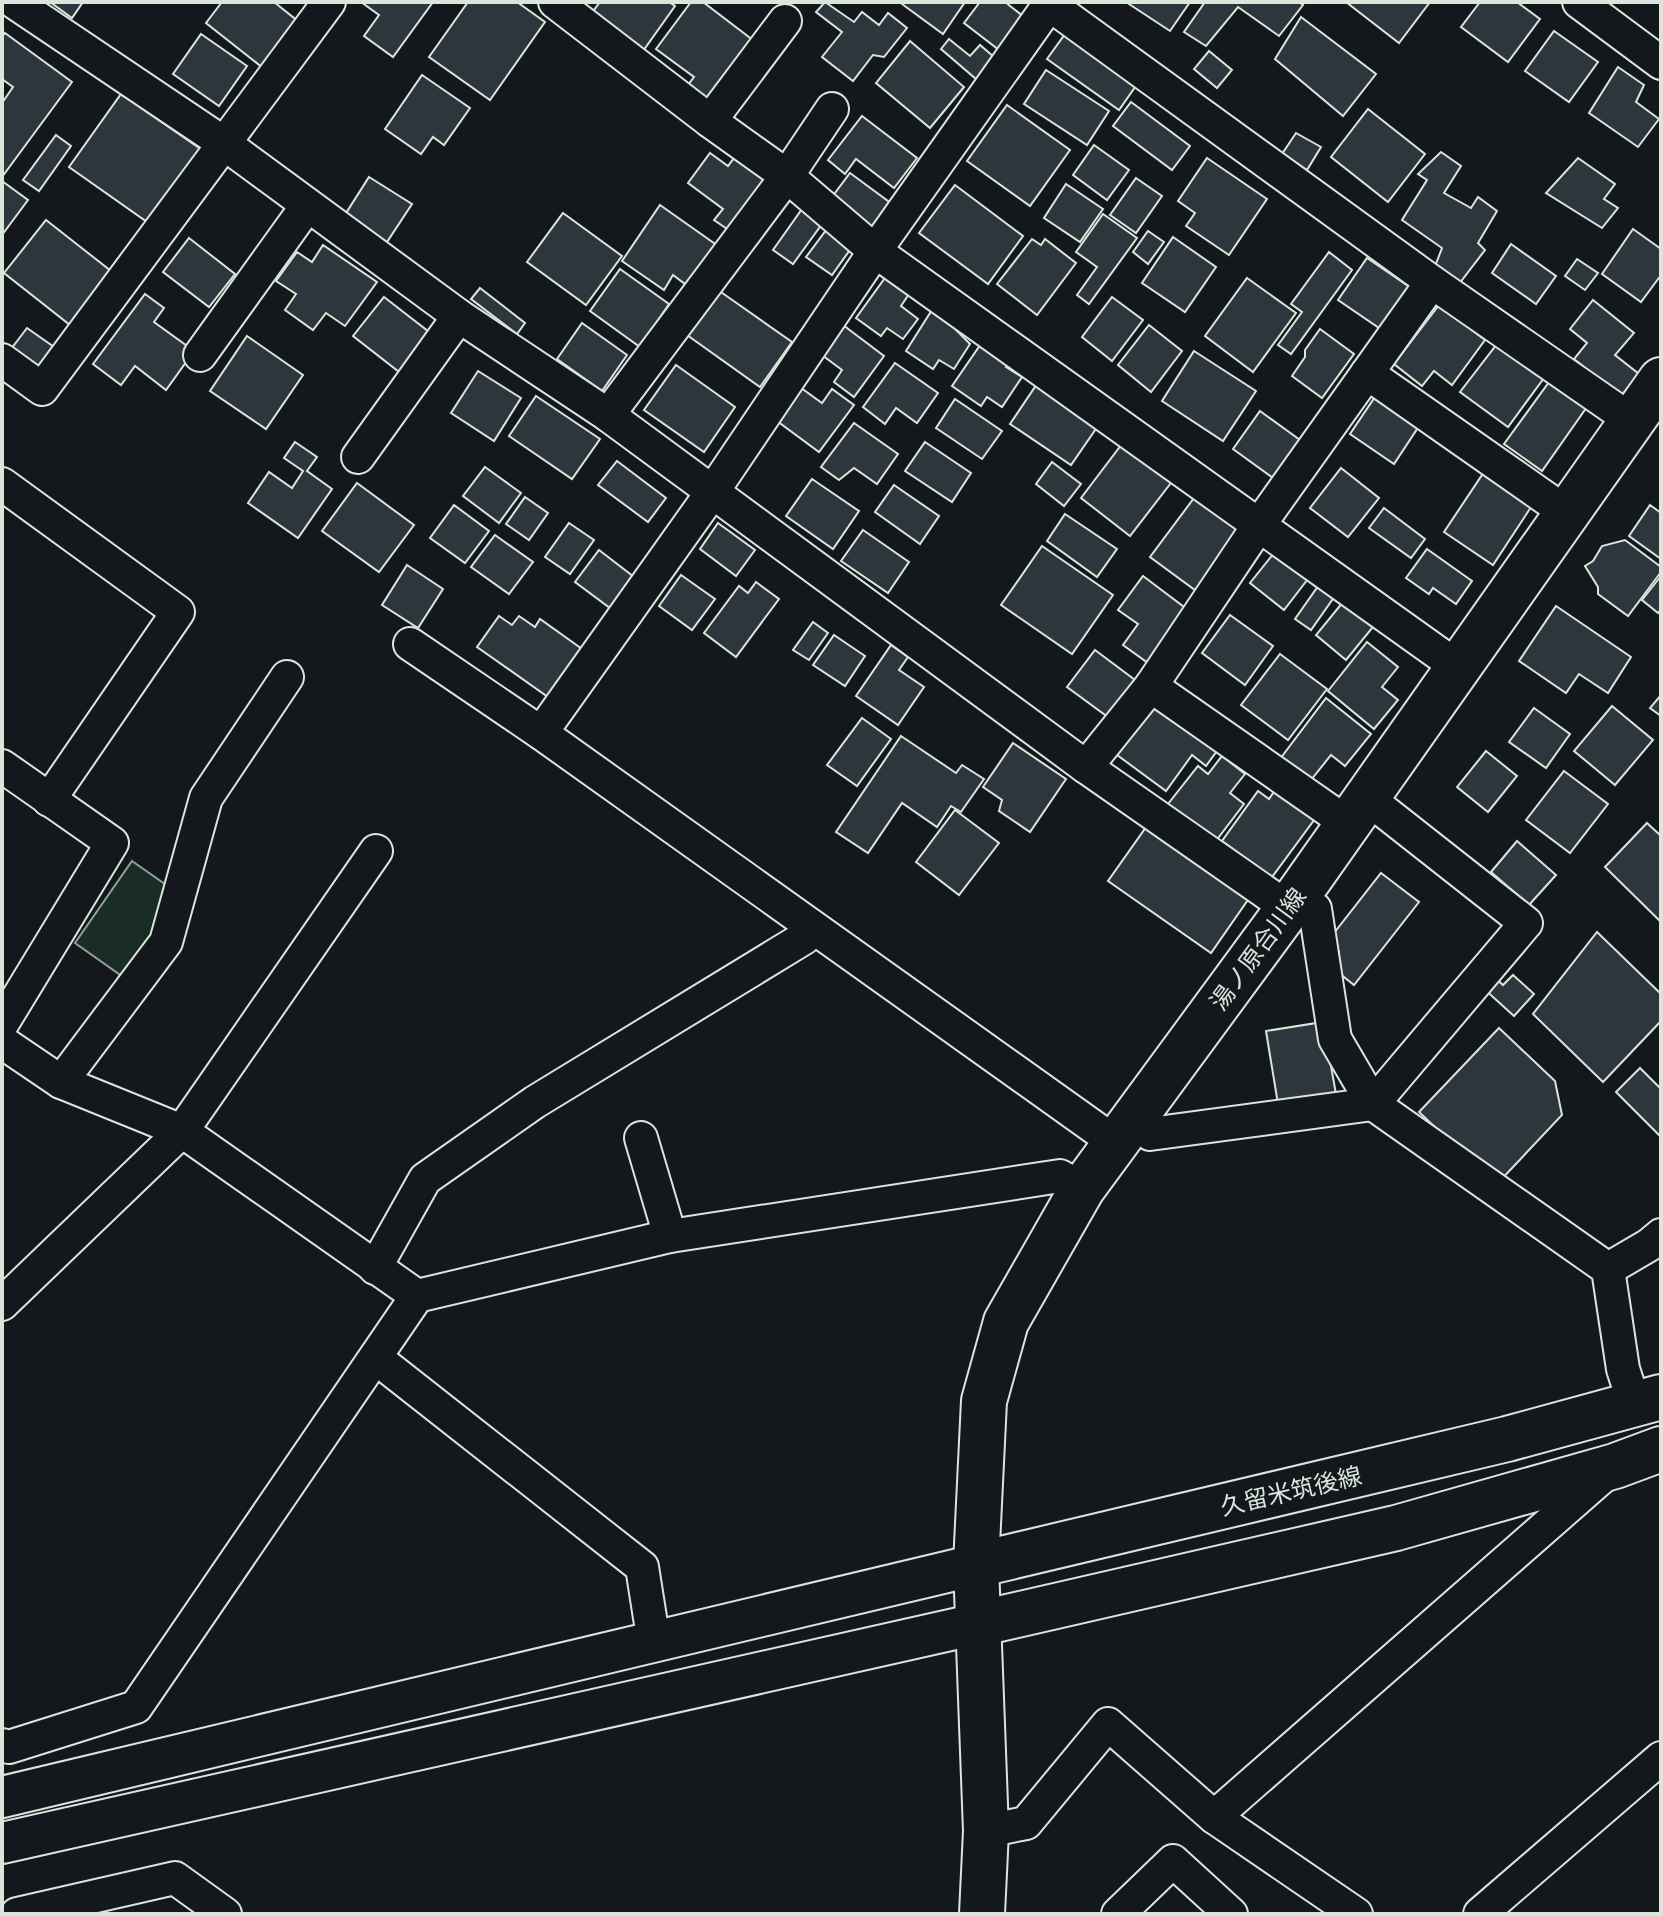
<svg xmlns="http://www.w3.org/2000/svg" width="1663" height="1916" font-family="Figtree,'Noto Sans JP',sans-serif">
<rect width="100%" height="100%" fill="#14181c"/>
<path fill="#1a2d24" stroke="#939e99" stroke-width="2" d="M132,861L169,887L159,932L126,979L75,943Z"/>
<g fill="#2c363c" stroke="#d8e6dc" stroke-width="2">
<path d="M50,2H83L72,18Z"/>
<path d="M222,2H274L299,22L263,68L206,23Z"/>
<path d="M361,2H433L393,57L364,36L379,15Z"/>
<path d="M468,2H517L545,22L490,100L429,57Z"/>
<path d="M600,2H669L675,6L643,51L591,14Z"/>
<path d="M691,2H703L758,44L708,111L682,93L694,77L656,49Z"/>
<path d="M825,2L854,22L862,12L879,25L888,13L907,28L884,57L873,55L853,81L822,57L842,32L816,12Z"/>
<path d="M903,2H965L943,34L902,4Z"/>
<path d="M980,2H1005L1028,20L1003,53L964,23Z"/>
<path d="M1126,2H1190L1170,31Z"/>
<path d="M1205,2H1299L1303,5L1279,36L1238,7L1206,46L1184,32Z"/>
<path d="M1346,2H1430L1399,43Z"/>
<path d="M1480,2H1517L1540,19L1508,62L1461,27Z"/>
<path d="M1301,17L1376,74L1343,116L1275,59Z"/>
<path d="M1068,30L1140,80L1119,110L1047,59Z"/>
<path d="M1554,31L1598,62L1569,102L1525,71Z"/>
<path d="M5,33L72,82L2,177V103L13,87L2,79V37Z"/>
<path d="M201,34L247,66L219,106L173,74Z"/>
<path d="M949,39L970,56L980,45L1001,63L983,85L941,49Z"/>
<path d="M910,41L964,87L930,128L876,83Z"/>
<path d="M1209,51L1232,70L1217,88L1194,69Z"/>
<path d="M1618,67L1644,85L1636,102L1659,119L1638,147L1589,113Z"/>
<path d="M1046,70L1109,111L1087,145L1024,104Z"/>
<path d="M422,75L470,108L444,145L433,137L421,154L385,129Z"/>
<path d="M121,94L202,150L150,224L69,167Z"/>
<path d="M1131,102L1190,146L1172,170L1113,126Z"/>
<path d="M1007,105L1070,150L1030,206L967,161Z"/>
<path d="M1368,109L1425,154L1388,202L1331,157Z"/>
<path d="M862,116L917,158L894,188L856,159L845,174L828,160Z"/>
<path d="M1296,133L1321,147L1307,170L1282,154Z"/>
<path d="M56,135L71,146L39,191L23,180Z"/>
<path d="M1094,145L1129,170L1107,200L1073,175Z"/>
<path d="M1441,152L1461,166L1444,193L1471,208L1478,197L1497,211L1478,243L1485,250L1459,284L1434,269L1442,248L1402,220L1427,180L1418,174Z"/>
<path d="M710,153L728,166L737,154L769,178L730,231L714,220L723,209L688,183Z"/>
<path d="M1207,158L1267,199L1229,255L1186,226L1195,213L1178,201Z"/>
<path d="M1578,158L1615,184L1604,199L1618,208L1602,228L1546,193Z"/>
<path d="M850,173L892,204L871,233L829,201Z"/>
<path d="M369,177L412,204L383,248L341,221Z"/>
<path d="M1136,178L1162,196L1136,233L1110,215Z"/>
<path d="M2,181L28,200L2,235Z"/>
<path d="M1066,184L1103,209L1080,242L1044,218Z"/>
<path d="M955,185L1023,236L988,284L919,233Z"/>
<path d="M660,205L718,246L689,287L673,275L664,290L622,261Z"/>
<path d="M802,209L822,224L793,264L773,250Z"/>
<path d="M563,213L622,256L586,305L527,262Z"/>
<path d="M1103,214L1137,238L1089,304L1077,295L1097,267L1076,252Z"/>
<path d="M46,220L111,271L70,325L4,273Z"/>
<path d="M827,229L852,247L832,275L806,257Z"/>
<path d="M1633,229L1661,249V275L1641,302L1602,274Z"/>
<path d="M1148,231L1164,242L1148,264L1133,252Z"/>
<path d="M1173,237L1216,267L1185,312L1142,283Z"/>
<path d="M189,238L235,274L209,307L163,272Z"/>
<path d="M1032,239L1041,245L1045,239L1076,263L1037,315L997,284Z"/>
<path d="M1511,244L1556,276L1536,304L1492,273Z"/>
<path d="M323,245L377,282L345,326L326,313L313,330L285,310L296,294L276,281L297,252L312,262Z"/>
<path d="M1329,252L1352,270L1291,354L1278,345L1302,312L1291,304Z"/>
<path d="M1367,258L1414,290L1385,332L1338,300Z"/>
<path d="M1577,259L1598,273L1585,290L1565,276Z"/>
<path d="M620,269L669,304L640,347L590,311Z"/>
<path d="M890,271L913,288L901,306L918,319L903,339L887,328L881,336L856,318Z"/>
<path d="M1247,278L1296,313L1253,372L1205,336Z"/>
<path d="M480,288L525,323L517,334L471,299Z"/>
<path d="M718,290L792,342L760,387L687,335Z"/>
<path d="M145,294L164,308L154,322L194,351L166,390L135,366L121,385L93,364Z"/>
<path d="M384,297L433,335L403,375L353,336Z"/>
<path d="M1112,297L1143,320L1112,361L1082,337Z"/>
<path d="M1593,300L1634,333L1615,355L1639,374L1621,396L1574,359L1587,343L1570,329Z"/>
<path d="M937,302L964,319L956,330L970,344L954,369L939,360L933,369L906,351Z"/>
<path d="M1439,305L1485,340L1452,385L1434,371L1422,386L1394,364Z"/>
<path d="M582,323L627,355L602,391L557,359Z"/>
<path d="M843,325L884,356L854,397L834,382L842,370L822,355Z"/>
<path d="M1149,325L1182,351L1151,392L1118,365Z"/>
<path d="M27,328L54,347L34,373L8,353Z"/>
<path d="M1320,329L1354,354L1322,398L1292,376L1305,357V350Z"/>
<path d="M247,336L303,375L266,429L210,391Z"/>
<path d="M985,338L1013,357L1006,367L1022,377L1002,407L987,397L981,406L952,386Z"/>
<path d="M1497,344L1544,378L1508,427L1460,392Z"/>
<path d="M1194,351L1256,391L1223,441L1162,401Z"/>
<path d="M895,363L938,393L917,423L896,408L885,424L863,407Z"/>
<path d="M676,365L735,407L704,452L644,410Z"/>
<path d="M478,371L521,398L494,441L451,413Z"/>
<path d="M1041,378L1102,420L1071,465L1010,424Z"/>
<path d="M1552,378L1589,404L1542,471L1504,444Z"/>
<path d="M797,385L822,403L832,389L854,405L819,452L773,418Z"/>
<path d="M1379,391L1423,420L1394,464L1350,434Z"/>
<path d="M536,396L600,439L572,479L509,436Z"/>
<path d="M955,399L1002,431L982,459L936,428Z"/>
<path d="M1260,411L1300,440L1273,478L1233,449Z"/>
<path d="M854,423L898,454L877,484L854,468L839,480L821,467Z"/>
<path d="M1125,440L1174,479L1130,536L1081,498Z"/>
<path d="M295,442L317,457L307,471L332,489L298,538L248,503L269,472L292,488L303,471L284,458Z"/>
<path d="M925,442L971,473L952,502L905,471Z"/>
<path d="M617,461L666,498L648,522L598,485Z"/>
<path d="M1052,462L1081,484L1064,506L1036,484Z"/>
<path d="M485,467L521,493L499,523L463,496Z"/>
<path d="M1341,468L1379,498L1348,537L1310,508Z"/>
<path d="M1486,469L1535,501L1493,565L1444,532Z"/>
<path d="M812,479L859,511L833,549L786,516Z"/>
<path d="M357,483L414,525L379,572L322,531Z"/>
<path d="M894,485L939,516L920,544L875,512Z"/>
<path d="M1197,494L1246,530L1199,593L1150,557Z"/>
<path d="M525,497L548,513L529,540L506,524Z"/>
<path d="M454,505L489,531L465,563L430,538Z"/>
<path d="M1650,505L1661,513V559L1629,536Z"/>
<path d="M1384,508L1425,539L1411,558L1369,528Z"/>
<path d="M1065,514L1117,549L1097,577L1047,541Z"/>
<path d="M569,523L594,540L570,574L545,557Z"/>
<path d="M718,523L755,550L736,576L700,549Z"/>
<path d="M863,530L909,562L888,593L841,561Z"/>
<path d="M495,535L533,562L509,594L471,567Z"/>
<path d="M1625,540L1661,567V572L1628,616L1598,594V587L1585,566L1593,561L1602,546Z"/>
<path d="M1042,546L1113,595L1072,654L1001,605Z"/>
<path d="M1278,548L1311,575L1284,610L1250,583Z"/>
<path d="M1427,549L1472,581L1456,604L1433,588L1429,594L1406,578Z"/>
<path d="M599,550L634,577L610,608L575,582Z"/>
<path d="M407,565L443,589L418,628L382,605Z"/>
<path d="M681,575L715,599L692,630L659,606Z"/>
<path d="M1143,576L1188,610L1148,663L1123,645L1138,624L1118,610Z"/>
<path d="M1661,576V609L1658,613L1642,600Z"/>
<path d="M756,582L779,599L736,657L704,633L739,586L748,593Z"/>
<path d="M1321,582L1337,593L1311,630L1295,619Z"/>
<path d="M1343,602L1373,627L1346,660L1316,635Z"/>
<path d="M1556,606L1631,657L1608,693L1579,674L1566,693L1519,661Z"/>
<path d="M1230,615L1273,646L1245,685L1202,653Z"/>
<path d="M499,616L512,625L519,616L535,627L540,619L582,649L548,697L477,647Z"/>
<path d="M813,622L828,633L809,660L793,650Z"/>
<path d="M834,635L865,656L845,686L813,665Z"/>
<path d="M1367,642L1398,667L1382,687L1398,700L1374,729L1328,691Z"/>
<path d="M891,645L908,657L899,670L924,687L898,725L856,696Z"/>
<path d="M1095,650L1139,683L1112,720L1067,687Z"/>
<path d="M1280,654L1327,689L1288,740L1241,705Z"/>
<path d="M1156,695L1222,744L1206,766L1192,755L1166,791L1113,752Z"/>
<path d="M1661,695V716L1650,708Z"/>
<path d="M1326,698L1371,734L1345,766L1331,755L1311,780L1280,759Z"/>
<path d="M1612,706L1653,740L1615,785L1574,751Z"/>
<path d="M1534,708L1570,734L1546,768L1509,742Z"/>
<path d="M862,718L891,739L857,786L827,765Z"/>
<path d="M901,736L956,773L962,765L984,779L961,812L951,806L937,827L902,803L868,853L836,832Z"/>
<path d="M1013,743L1066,779L1030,832L999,811L1002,800L983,787Z"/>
<path d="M1486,751L1517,776L1488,812L1457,787Z"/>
<path d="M1222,756L1245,774L1230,793L1244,804L1212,846L1164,809L1198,766L1208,774Z"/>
<path d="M1564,771L1608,804L1570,853L1526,820Z"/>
<path d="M1280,783L1320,812L1272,877L1222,841L1258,791L1269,799Z"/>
<path d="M955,810L999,843L959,895L916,862Z"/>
<path d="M1149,823L1252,894L1211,953L1108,881Z"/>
<path d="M1647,823L1661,836V922L1605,867Z"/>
<path d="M1517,841L1556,875L1529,905L1491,872Z"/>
<path d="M1381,873L1419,902L1354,985L1329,965L1339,952L1327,942Z"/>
<path d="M1597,932L1661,994V1021L1603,1082L1533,1014Z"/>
<path d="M1513,975L1534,994L1514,1016L1483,988L1493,976L1503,985Z"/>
<path d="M1323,1022L1336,1094L1278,1104L1266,1031Z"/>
<path d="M1499,1028L1555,1081L1562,1115L1496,1185L1419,1112Z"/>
<path d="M1640,1068L1661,1089V1137L1616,1092Z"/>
</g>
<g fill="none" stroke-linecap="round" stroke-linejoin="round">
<g stroke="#d8e6dc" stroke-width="36">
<g id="minor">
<path d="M14,2L225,144L459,316L608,415L1086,767L1288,908"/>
<path d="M555,2L710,121L787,176L875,251L1459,668"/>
<path d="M1046,2L1432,282L1631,420"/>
<path d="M1051,2L875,251L713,491L541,733L1116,1143"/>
<path d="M1579,2L1661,63"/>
<path d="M710,121L785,21"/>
<path d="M200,355L307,206"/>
<path d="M2,360L42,389L329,2"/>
<path d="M1367,373L1567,513"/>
<path d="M608,415L787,176L832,109"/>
<path d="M358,457L459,316"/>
<path d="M2,484L178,612L49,800"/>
<path d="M410,644L541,733"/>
<path d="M287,677L206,798L166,942L61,1082L182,1131L376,851"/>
<path d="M1151,686L1347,823"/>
<path d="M2,766L112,843L2,1024"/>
<path d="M1086,767L1151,686L1259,525L1432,282"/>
<path d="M1366,797L1526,923L1373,1104L1608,1269L1623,1369L1635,1406"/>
<path d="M2,1042L61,1082"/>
<path d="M1133,1120L1150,1134L1373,1104L1335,1039L1315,909L1298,895"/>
<path d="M641,1138L670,1236"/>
<path d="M375,1268L425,1179L535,1102L804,938L811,928"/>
<path d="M1608,1269L1649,1245L1661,1235"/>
<path d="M2,1304L182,1131L417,1296"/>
<path d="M376,1358L642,1567L654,1643"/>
<path d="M2,1745L9,1747L136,1707L417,1296L670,1236L1060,1176L1082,1189"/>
<path d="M1214,1817L1609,1471"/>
<path d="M986,1831L1026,1823L1108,1724L1214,1817L1356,1914"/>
<path d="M17,1914L175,1878L225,1914"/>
<path d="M1118,1914L1173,1861L1231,1914"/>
<path d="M1480,1914L1661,1758"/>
</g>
</g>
<g stroke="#d8e6dc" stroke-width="44">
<g id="tertiary">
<path d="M2,1797L976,1565"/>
<path d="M2,1843L977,1624"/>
</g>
</g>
<g stroke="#d8e6dc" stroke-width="48">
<path id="secondary" d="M976,1565L984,1401L1006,1322L1082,1189L1298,895L1661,380"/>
</g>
<g stroke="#d8e6dc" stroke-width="48">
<g id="primary">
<path d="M977,1624L1396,1528L1615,1466L1661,1449"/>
<path d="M982,1914L986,1831L976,1565L1507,1439L1661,1397"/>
</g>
</g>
<use href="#minor" stroke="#14181c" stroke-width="32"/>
<use href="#tertiary" stroke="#14181c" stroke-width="40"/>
<use href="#secondary" stroke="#14181c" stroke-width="44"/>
<use href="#primary" stroke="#14181c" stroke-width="44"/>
</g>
<g text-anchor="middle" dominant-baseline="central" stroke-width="6" stroke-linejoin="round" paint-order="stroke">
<g font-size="24" fill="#d8e6dc" stroke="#14181c">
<text transform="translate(1258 949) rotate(-54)">湯ノ原合川線</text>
<text transform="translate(1291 1491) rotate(-13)">久留米筑後線</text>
</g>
</g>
<rect width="1663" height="1916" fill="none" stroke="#d8e6dc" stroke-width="8"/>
</svg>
